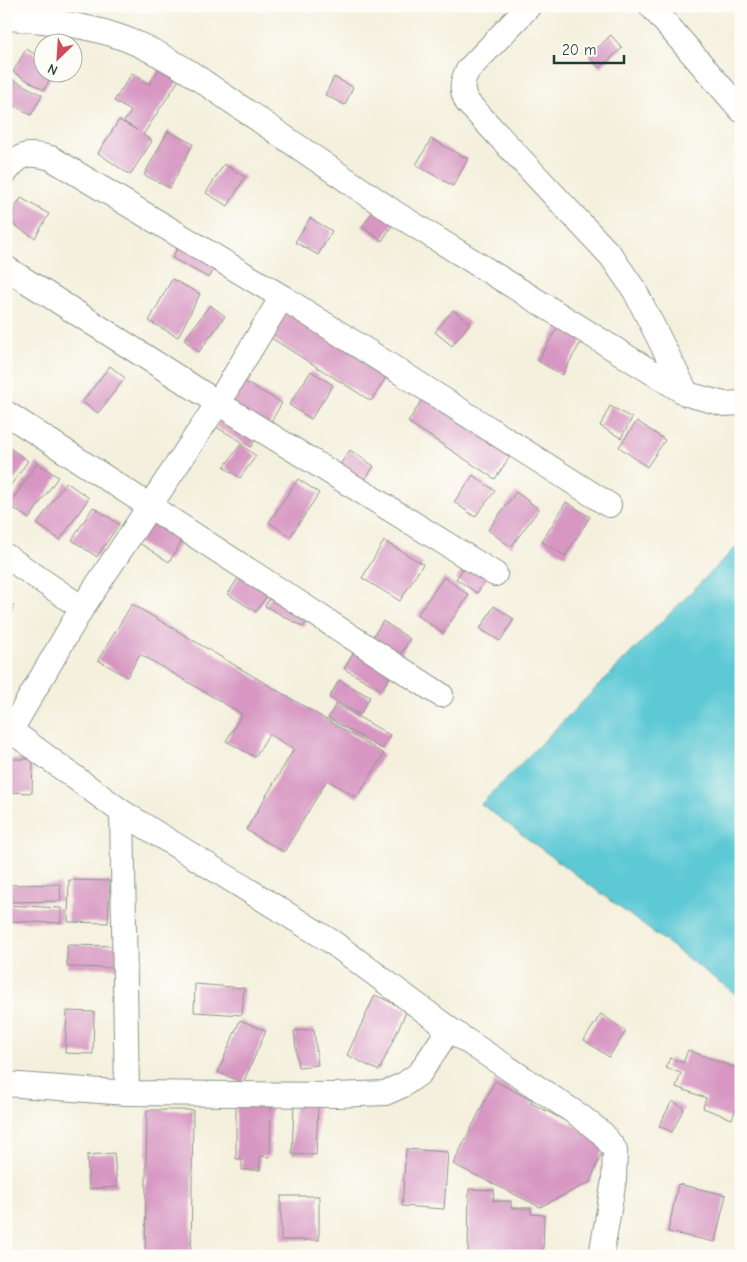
<svg xmlns="http://www.w3.org/2000/svg" width="747" height="1262" font-family="'Comic Neue',sans-serif">
<rect width="100%" height="100%" fill="#fdfcf7"/>
<filter id="ink" filterUnits="userSpaceOnUse"><feTurbulence type="fractalNoise" baseFrequency=".02" numOctaves="2"/><feDisplacementMap in="SourceGraphic" scale="10" xChannelSelector="R" yChannelSelector="G"/><feConvolveMatrix kernelMatrix="1 2 1 2 8 2 1 2 1" color-interpolation-filters="sRGB"/></filter>
<filter id="wash" filterUnits="userSpaceOnUse"><feTurbulence type="fractalNoise" baseFrequency=".0096" numOctaves="4" result="noise"/><feDisplacementMap in="SourceGraphic" scale="20" xChannelSelector="R" yChannelSelector="G"/><feGaussianBlur stdDeviation="1.12" result="paint"/><feColorMatrix in="noise" values="0 0 0 0 0 0 0 0 0 0 0 0 0 0 0 0 0 1.4 0 .05"/><feComposite in="paint" operator="in"/></filter>
<g filter="url(#wash)">
<rect width="100%" height="100%" fill="#f4f0dd"/>
<path fill="#5dc9d5" stroke="#3e8384" d="M741,542V998L481,804Z"/>
<g id="blocks">
<g fill="#d797c2">
<path d="M611,35L622,48L600,68L589,56Z"/>
<path d="M26,49L42,58V72H54L44,90L13,72Z"/>
<path d="M163,63L182,75L143,135L152,141L130,175L98,153L119,120L137,130L124,122L131,111L114,101L132,73L149,84Z"/>
<path d="M334,77L353,87L345,105L325,95Z"/>
<path d="M10,78L42,95L31,115L6,101V86Z"/>
<path d="M168,131L193,144L170,188L144,175Z"/>
<path d="M431,139L468,159L453,186L416,165Z"/>
<path d="M224,164L245,177L228,206L206,193Z"/>
<path d="M21,198L49,214L35,238L7,221Z"/>
<path d="M376,207L395,221L382,241L362,227Z"/>
<path d="M310,218L332,231L318,255L295,242Z"/>
<path d="M181,241L219,261L209,278L172,258Z"/>
<path d="M172,279L200,294L178,337L149,321Z"/>
<path d="M210,305L225,316L199,352L184,340Z"/>
<path d="M289,308L390,371L371,401L271,338Z"/>
<path d="M453,310L470,323L452,346L435,332Z"/>
<path d="M560,323L584,337L562,375L538,361Z"/>
<path d="M110,366L125,378L98,413L82,402Z"/>
<path d="M311,371L333,385L311,419L289,405Z"/>
<path d="M242,380L282,403L267,428L227,405Z"/>
<path d="M425,395L513,452L495,479L408,422Z"/>
<path d="M610,406L632,418L621,438L600,426Z"/>
<path d="M227,407L262,428L251,447L216,427Z"/>
<path d="M637,421L665,440L647,467L619,447Z"/>
<path d="M241,444L256,456L240,478L224,467Z"/>
<path d="M7,446L28,461L6,492V447Z"/>
<path d="M350,450L374,466L359,489L334,473Z"/>
<path d="M37,463L58,477L29,519L9,505Z"/>
<path d="M473,475L495,491L475,517L454,502Z"/>
<path d="M298,479L319,493L290,537L269,522Z"/>
<path d="M66,482L89,498L60,540L37,524Z"/>
<path d="M516,492L539,509L511,547L488,530Z"/>
<path d="M566,502L590,517L565,556L542,542Z"/>
<path d="M93,507L119,524L97,557L72,540Z"/>
<path d="M148,514L185,536L169,562L133,539Z"/>
<path d="M384,541L423,564L400,601L362,578Z"/>
<path d="M476,549L497,563L477,593L456,579Z"/>
<path d="M241,573L270,591L256,612L228,594Z"/>
<path d="M444,577L469,595L443,633L417,615Z"/>
<path d="M273,593L311,613L303,627L265,606Z"/>
<path d="M6,600L14,606L6,618Z"/>
<path d="M132,604L384,754L357,798L327,780L284,852L246,830L294,749L269,734L255,757L226,741L242,714L140,654L127,677L98,660Z"/>
<path d="M494,606L514,619L500,641L480,629Z"/>
<path d="M383,621L410,639L398,659L370,641Z"/>
<path d="M358,645L396,666L382,690L344,669Z"/>
<path d="M339,680L370,697L360,715L329,698Z"/>
<path d="M336,704L390,735L382,749L328,718Z"/>
<path d="M6,759H33L32,793L6,792Z"/>
<path d="M69,880L110,881L108,923L68,922Z"/>
<path d="M60,884L61,901L11,902L10,885Z"/>
<path d="M6,905L61,908V923L6,921Z"/>
<path d="M67,945L118,946V968L67,967Z"/>
<path d="M195,984L244,988L242,1015L194,1012Z"/>
<path d="M375,995L407,1010L379,1071L347,1055Z"/>
<path d="M67,1011L94,1012L93,1054L65,1053Z"/>
<path d="M601,1014L626,1031L609,1057L584,1040Z"/>
<path d="M240,1020L266,1031L243,1083L218,1072Z"/>
<path d="M314,1029L318,1065L298,1067L294,1031Z"/>
<path d="M688,1050L741,1070V1095L732,1119L703,1108L706,1098L676,1087L681,1073L666,1068L670,1058L683,1063Z"/>
<path d="M495,1081L532,1100L531,1103L606,1142L590,1182L540,1207L453,1164Z"/>
<path d="M672,1101L684,1108L672,1132L659,1126Z"/>
<path d="M236,1105H271L270,1157L260,1156V1170H242V1159H236Z"/>
<path d="M294,1105L318,1106L316,1155L292,1154Z"/>
<path d="M147,1110H193L191,1256H145Z"/>
<path d="M406,1149L448,1152L444,1209L402,1206Z"/>
<path d="M114,1153L117,1187L89,1189L87,1155Z"/>
<path d="M678,1184L726,1195L715,1242L668,1232Z"/>
<path d="M469,1189L494,1190L493,1201H511V1208H531V1214L544,1215L543,1256L468,1254Z"/>
<rect x="281" y="1196" width="38" height="44"/>
</g>
</g>
</g>
<g filter="url(#ink)">
<use href="#blocks" fill-opacity="0" stroke="#8a9688" stroke-width="1"/>
<g fill="none" stroke-linecap="round" stroke-linejoin="round">
<g stroke="#8a9688" stroke-width="26">
<g id="minor">
<path d="M529,6L468,70C461,82 461,90 467,102L611,256L635,291L687,394"/>
<path d="M651,6L741,110"/>
<path d="M6,18C43,20 82,24 117,36C142,44 166,58 189,72L395,213L687,394L724,404L741,403"/>
<path d="M6,172C20,153 28,152 51,158L282,297L609,505"/>
<path d="M6,268L218,403L495,574"/>
<path d="M6,413L441,695"/>
<path d="M6,556L82,608"/>
<path d="M6,727L122,812L332,942L449,1029L580,1116L603,1134L615,1150L614,1180L601,1256"/>
<path d="M11,730L82,608L218,403L282,297"/>
<path d="M122,812L127,1093L336,1095L385,1093L403,1085L420,1073L449,1029"/>
<path d="M6,1084L127,1093"/>
</g>
</g>
<use href="#minor" stroke="#fff" stroke-width="24"/>
</g>
</g>
<rect width="747" height="1262" fill="none" stroke="#fdfcf7" stroke-width="25"/>
<g transform="translate(58 58) rotate(205)"><circle r="24" fill="#fdfcf7" stroke="#a4b0a9"/>
<path d="M0-4L9 19L0 12L-9 19Z" fill="#d1495b"/>
<text y="-8" font-size="14" font-weight="bold" text-anchor="middle" fill="#1f3d34">N</text>
</g>
<path d="M554 55v8h70v-8" fill="none" stroke="#1f3d34" stroke-width="2.5"/>
<text x="562" y="55" font-size="15" fill="#1f3d34" stroke="#fdfcf7" stroke-width="4" paint-order="stroke">20 m</text>
</svg>
